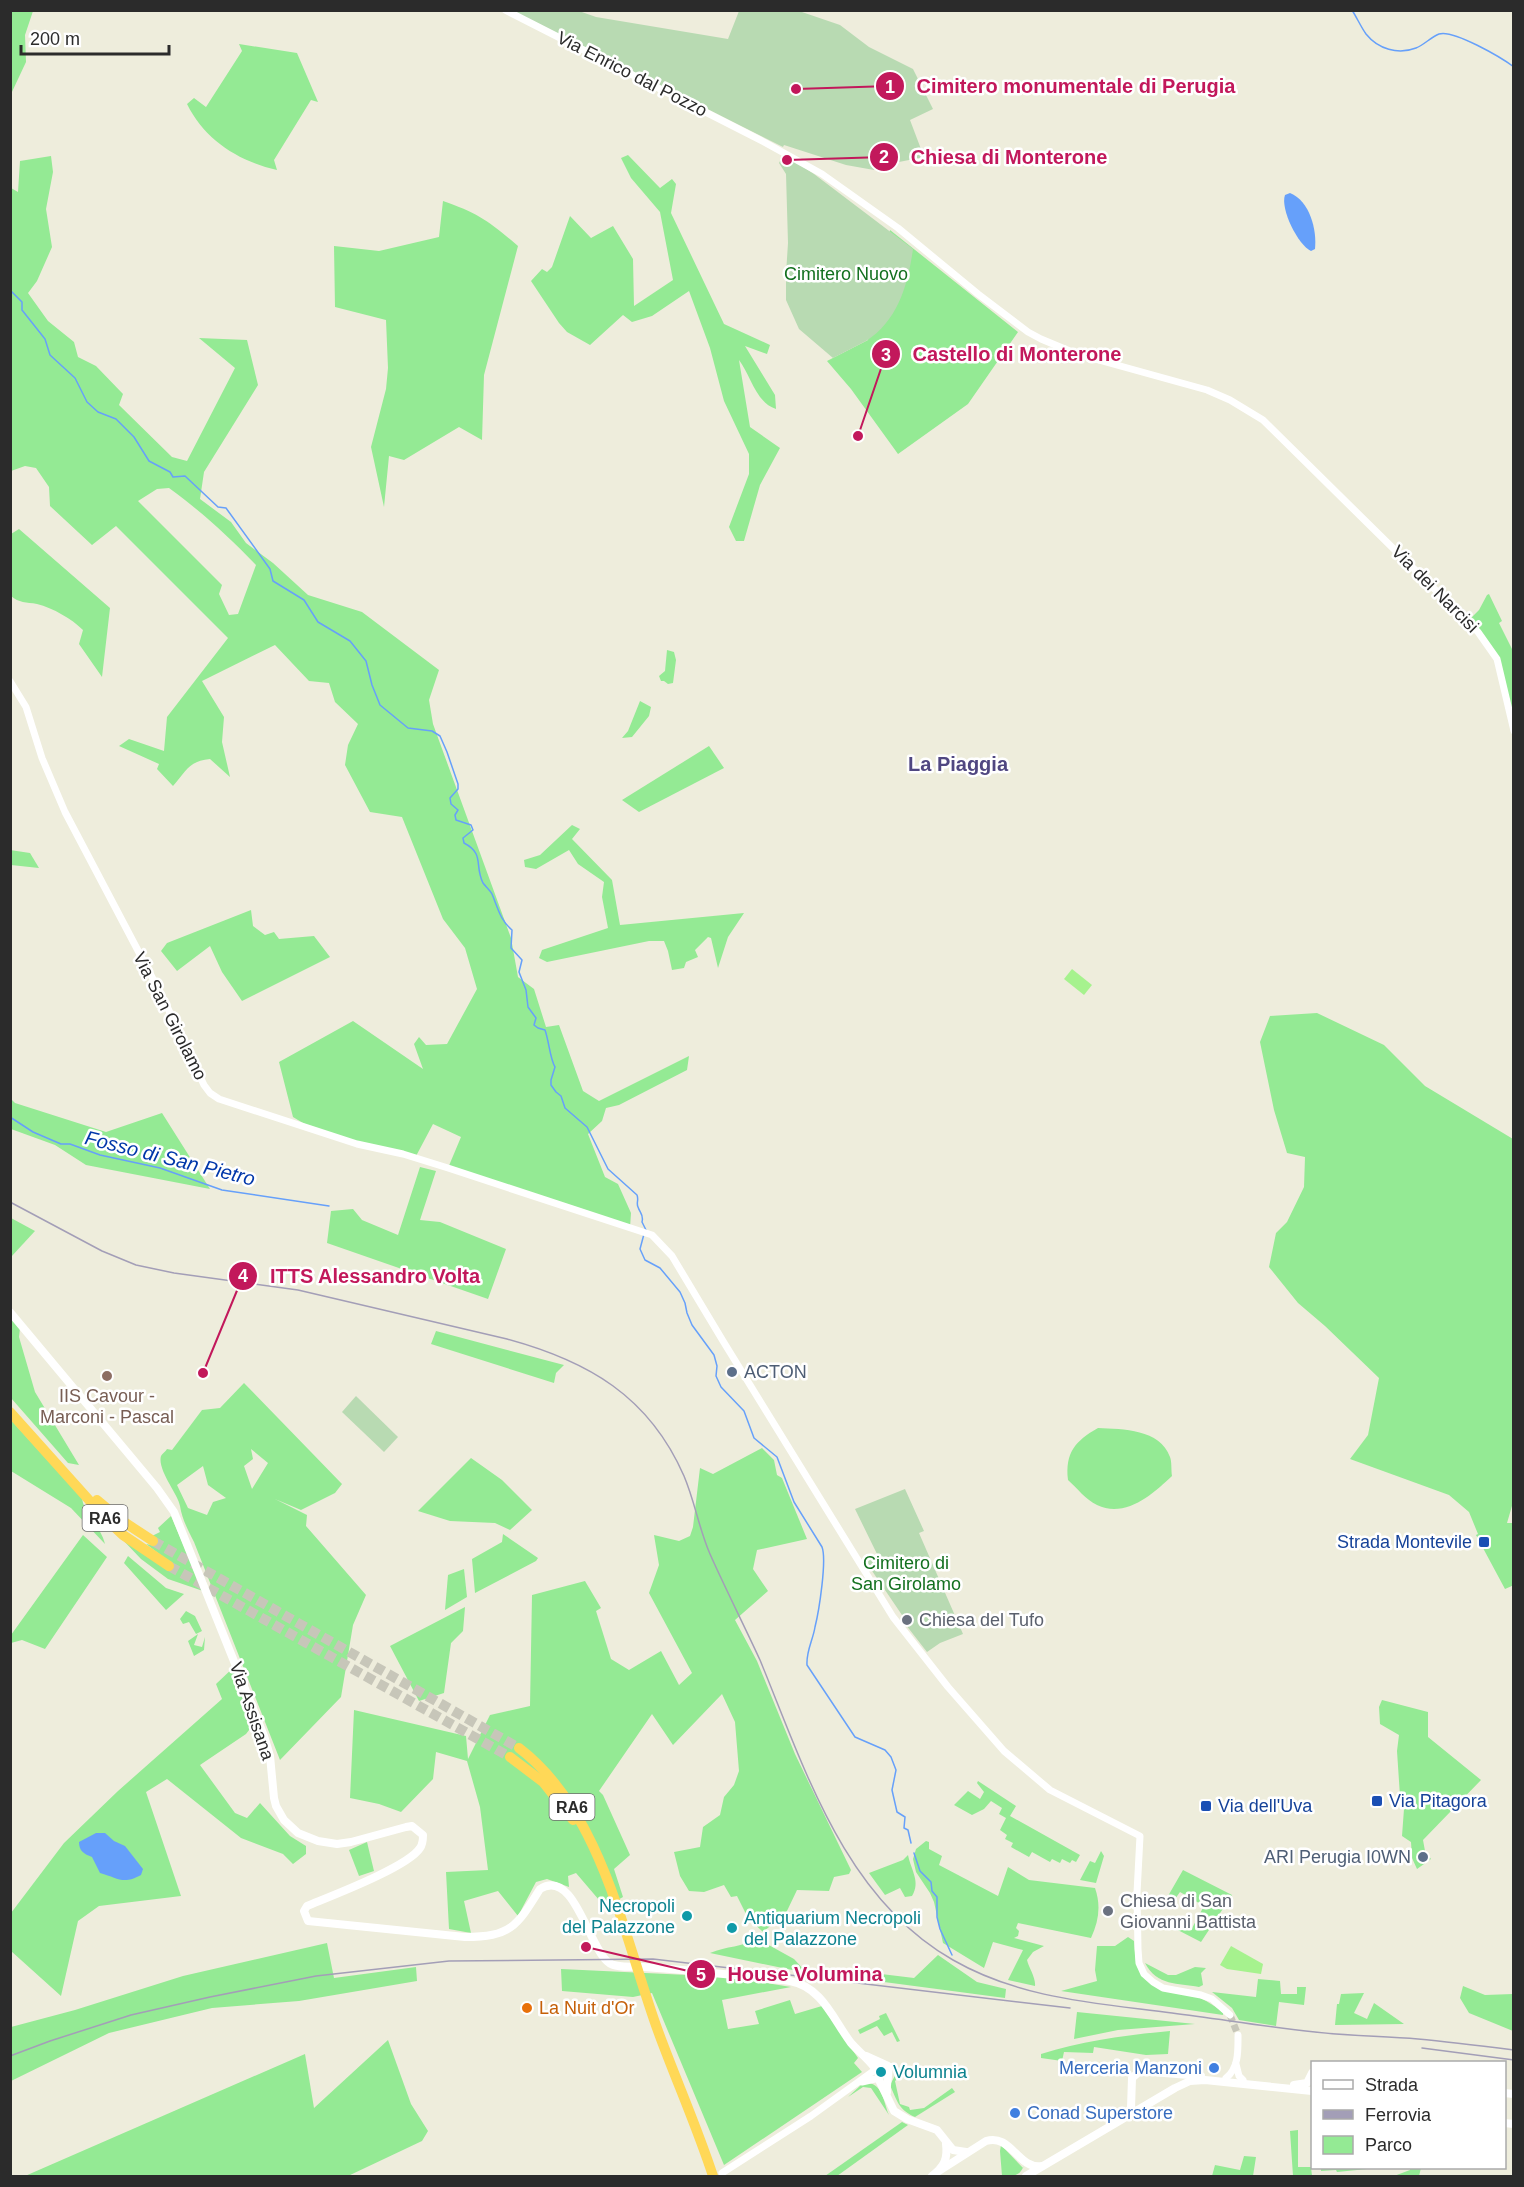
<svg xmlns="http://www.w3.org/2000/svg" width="1524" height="2187" font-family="Helvetica,sans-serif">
<rect width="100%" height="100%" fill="#eeeddc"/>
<g fill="#94ea94" fill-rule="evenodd">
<path d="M11,10L33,11L25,35L26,62L11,94Z"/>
<path d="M239,44L297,53L318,102L311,100L274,160L277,170C238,161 205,140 187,104L194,98L206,107L242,51Z"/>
<path d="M628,155L660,188L672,179L676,184L671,213L724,324L770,345L767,354L745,346L775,395L776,409C756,403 750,374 739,360L750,427L780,448L760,485L744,541H736L729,527L749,474V454L724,401L710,348L689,291L652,316L632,322L623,315L590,345L567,332L559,323L531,281L542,269L547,272L552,267L570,216L591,238L613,226L633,259L634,306L673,280L660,212L631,178L621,158Z"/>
<path d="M51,156L53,172L46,209L52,247L37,281L28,293L48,321L74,342L78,357L96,366L123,394L119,405L172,457L187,461L235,368L199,338L247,340L258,385L204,472L200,499L231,522L246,543L273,563L308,595L362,612L439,670L429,700L433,724L511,938L518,977L534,989L546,1027L559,1025L583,1091L599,1101L689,1056L687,1070L619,1105L606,1108L602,1121L588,1134L605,1177L618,1184L631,1213L630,1228L448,1168L461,1137L433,1124L415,1158L313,1129L293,1117L279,1062L353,1021L423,1069L414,1044L419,1037L426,1045L447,1044L477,989L465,948L443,919L402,817L370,812L345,765L348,745L358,724L335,702L329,683L309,681L275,645L202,681L224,717L222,742L230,777L210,759C189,761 186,771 173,786L157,769L159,764L119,746L129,739L164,751L167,717L228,638L116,526L92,545L50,506L49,487L36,468L25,466L11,471V188L18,192L20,161ZM169,488C203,513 227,535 256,565L238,614L229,615L219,594L222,585L138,501L157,489Z"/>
<path d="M443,201C478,213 490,222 518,246L484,375L482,440L459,427L404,460L389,456L384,507L371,447L386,389L388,368L386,320L335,307L334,246L379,251L439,237Z"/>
<path d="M890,230L1018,332L968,404L898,454L851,389L827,361L868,340Z"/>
<path d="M19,529L110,608L102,677L79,644L83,630C72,619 53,608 37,604C26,602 19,603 11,596V534Z"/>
<path d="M1489,594L1502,621L1499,623L1513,651L1512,656L1513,719L1497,659L1469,620L1479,610L1487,595Z"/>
<path d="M667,650L674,652L676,660L673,683L668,684L664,681H661L659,676L665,671Z"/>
<path d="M640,701L651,707L649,716L632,737L622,738L628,731Z"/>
<path d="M709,746L724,768L639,812L622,800Z"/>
<path d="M572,825L580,829L572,839L612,880L620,925L744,913L728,937L718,968L711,938L708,937L695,950L698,957L686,962L684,968L672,970L668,951L664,941H649L547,962L539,958L542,950L608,928L602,897L604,882L578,864L569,850L536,869L525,867L524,860L540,855Z"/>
<path d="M10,850L30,853L39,868L11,865Z"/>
<path d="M251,910L253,926L265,935L274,932L279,939L314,936L330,957L242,1001L222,972L210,946L177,971L161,951L167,943Z"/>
<path d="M1317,1013L1384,1045L1425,1086L1513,1139L1514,1499L1507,1523H1513L1514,1585L1505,1589L1476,1535L1478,1534L1469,1512L1449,1495L1350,1459L1368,1435L1379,1378L1325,1326L1298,1303L1269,1267L1276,1233L1287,1222L1304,1187L1305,1157L1287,1153L1274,1110L1260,1042L1270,1016Z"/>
<path d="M11,1099L15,1103L106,1132L162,1113L210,1189L86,1165L55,1145L11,1129Z"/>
<path d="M420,1167L436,1171L420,1220L440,1222L506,1249L488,1299L327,1243L331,1211L353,1209L362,1220L398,1235Z"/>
<path d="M11,1218L35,1231L11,1257Z"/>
<path d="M10,1316L20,1328L19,1337L35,1392L79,1465L68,1463L11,1398Z"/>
<path d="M436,1331L564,1365L556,1373L554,1383L431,1344Z"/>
<path d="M244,1383L342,1484L335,1493L301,1510L275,1499L307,1515L306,1526L366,1595L353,1625L341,1697L280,1760L194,1542C188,1530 182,1519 180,1506C178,1494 157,1470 161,1456C162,1454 166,1451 167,1449L172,1450L202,1410L220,1408ZM251,1449L268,1463L252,1489L244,1466L253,1459ZM203,1466L208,1485L226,1498L213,1502L207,1515L188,1508L177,1485Z"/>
<path d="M10,1419L82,1498C85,1518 100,1524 105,1544L71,1508L11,1471Z"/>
<path d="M1098,1428C1123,1429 1160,1429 1170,1457C1172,1462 1171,1470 1172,1476C1153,1494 1125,1519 1097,1505C1086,1500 1077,1488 1068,1480C1065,1453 1075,1441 1098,1428Z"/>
<path d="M762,1448L774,1460L777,1475L782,1478L807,1539L757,1550L753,1569L768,1591L735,1620L757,1661L795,1754L851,1870L849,1874L834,1877L829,1891L797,1890L786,1913L763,1932L748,1918L737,1896L731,1897L724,1885L704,1892L689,1891L680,1876L674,1852L700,1847L703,1827L720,1815L724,1797L734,1785L739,1771L735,1722L722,1694L673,1745L652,1714L599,1791L603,1795L630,1855L614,1869L623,1897L605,1907L576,1873L568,1876L569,1887L547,1879L536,1882L518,1916L498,1891L464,1901L471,1933L449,1929L446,1872L488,1870L480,1807L467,1761L436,1752L433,1779L401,1812L379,1804L350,1798L354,1710L466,1736L468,1759L490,1715L530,1706L532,1595L585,1581L601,1608L596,1611L611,1659L629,1670L661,1651L679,1685L692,1673L649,1593L659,1565L654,1535L679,1541L690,1536L693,1527L700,1468L713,1474Z"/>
<path d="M471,1458L502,1480L532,1510L510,1530L495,1523L450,1521L418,1511Z"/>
<path d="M171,1516L203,1591L168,1579L141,1559L123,1540L170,1562L146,1544L151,1545L152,1536L160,1532L158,1528Z"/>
<path d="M503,1534L538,1558L536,1561L475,1593L472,1559L502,1542Z"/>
<path d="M83,1535L107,1557L45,1649L22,1640L11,1643V1635Z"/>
<path d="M128,1556L166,1588L184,1594L166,1610L124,1563Z"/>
<path d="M464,1569L467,1597L445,1610L448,1575Z"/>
<path d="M465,1607L463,1631L451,1643L444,1693L419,1701L390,1646Z"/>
<path d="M186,1611L195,1616L202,1631L196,1634L189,1622L183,1624L180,1619Z"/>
<path d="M198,1634L194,1645L202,1647L205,1637L204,1650L194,1656L188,1641Z"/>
<path d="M234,1667L256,1721L246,1734L200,1765L235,1813L247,1818L260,1803L290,1836L306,1846V1854L293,1864L283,1854L241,1838L167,1779L146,1792L181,1896L99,1906L78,1921L61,1996L11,1951V1913L64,1843L118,1791L222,1699L216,1684Z"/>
<path d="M1382,1700L1428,1712V1737L1481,1780L1423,1840L1425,1851L1431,1859L1417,1869L1412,1858L1411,1842L1402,1836L1404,1809L1400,1796L1397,1751L1399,1735L1380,1724L1379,1707Z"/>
<path d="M978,1781L1016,1806L1010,1816L1080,1855L1076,1862L1072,1860L1070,1863L1062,1859L1060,1863L1052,1859L1050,1862L1032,1852L1029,1857L1011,1847L1013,1843L1005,1839L1007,1835L1000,1830L1006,1818L999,1814L1002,1808L991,1801L984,1809L972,1815L954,1805L968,1791L980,1799L984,1792L977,1783Z"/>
<path d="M926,1841L929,1842V1849L942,1856L939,1865L998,1896L1008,1867L1029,1880L1095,1888C1101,1905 1099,1921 1091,1938L1018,1923L1016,1928L1019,1931L1018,1936L1014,1938L1044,1946L1033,1952L1027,1960C1029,1968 1036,1978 1035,1986L1008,1980L1023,1950L993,1942L984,1968L943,1943L934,1902L930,1893L916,1872L913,1859L916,1849Z"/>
<path d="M367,1842L374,1871L359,1876L349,1850Z"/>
<path d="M1101,1851L1104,1856L1096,1883L1080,1880L1090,1861L1095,1863Z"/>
<path d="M908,1855C911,1870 921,1882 912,1896L905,1897L900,1888L885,1895L869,1873L903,1860Z"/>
<path d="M1183,1870L1232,1895L1201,1942L1170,1926L1174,1921L1191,1930L1204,1906L1180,1892L1170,1906L1164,1903Z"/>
<path d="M1128,1937L1134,1941L1136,1963L1146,1980C1172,1989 1203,1994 1223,2013V2015L1061,1991L1097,1981L1095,1970L1097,1946H1115Z"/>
<path d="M758,1939L794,1959L807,1973L710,1953C727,1946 742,1947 758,1939Z"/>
<path d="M327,1943L334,1978L416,1967L417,1981L299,2001L212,2008L109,2033L11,2081V2027L75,2010L183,1976Z"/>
<path d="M938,1955L977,1982L1006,1989L1005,1998L816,1973L832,1968L914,1978Z"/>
<path d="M1145,1963L1168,1975H1176L1195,1967L1206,1968L1201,1973L1203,1985L1199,1987C1178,1983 1157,1986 1145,1963Z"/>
<path d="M561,1969L730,1977L791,1987L722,2000L728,2029L759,2024L755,2011L790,2000L795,2014L822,2006L858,2058L854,2063L862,2072L724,2165L652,1993L633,1997L562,1991Z"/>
<path d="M1258,1979L1280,1981L1281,1994H1297V1987H1306L1304,2005L1279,2002L1276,2026L1239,2020L1232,2008L1212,1992L1256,1997Z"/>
<path d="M1463,1986L1485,1995L1513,1994V2031L1469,2013L1460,1998Z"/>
<path d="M1364,1993L1354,2013L1367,2019L1374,2003L1404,2024L1335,2025L1337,2004H1339L1341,1994Z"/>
<path d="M1077,2012L1195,2024L1118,2030L1074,2039Z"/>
<path d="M886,2013L900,2041L897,2042L892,2032L884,2036L877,2026L860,2034L858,2030L880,2019L879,2016Z"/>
<path d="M1170,2031L1168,2054L1146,2055L1094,2047L1093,2053L1064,2052L1062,2061L1041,2058V2054C1083,2041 1126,2035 1170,2031Z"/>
<path d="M388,2040L411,2104L428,2131L422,2141L348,2176H25L305,2054L314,2108Z"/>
<path d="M897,2072L898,2078L895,2081L900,2104L909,2107L910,2110L924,2108L952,2088L955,2092L915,2117C899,2110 897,2101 890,2085Z"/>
<path d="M868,2083C883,2084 884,2104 889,2115L871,2088L863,2087L848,2097L861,2085Z"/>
<path d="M902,2122L908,2125L837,2176H825Z"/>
<path d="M1298,2130V2167H1311L1312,2176H1293L1290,2131Z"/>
<path d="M1001,2145L1023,2168L1024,2165C1020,2177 1013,2176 1002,2176L1000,2151Z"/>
<path d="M1244,2156L1256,2157L1253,2176H1212L1215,2165L1240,2170Z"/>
<path d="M1321,2168H1367V2169L1337,2172L1336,2170L1321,2171Z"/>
<path d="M1410,2168H1421L1419,2176H1394L1410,2170Z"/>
</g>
<g fill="#b8dab2">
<path d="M513,11H579L596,17L728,39L739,11H799L840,25L869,47L913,69L933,109L910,120L924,157L884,165L874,170L846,165L784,145L783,147Z"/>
<path d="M784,154L814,174L913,249C908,284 898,321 866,341C855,347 844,352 833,358L799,329L786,300V274L788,243L786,174L779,163Z"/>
<path d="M356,1396L398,1437L384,1452L342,1412Z"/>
<path d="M905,1489L924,1531L919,1533L963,1634L940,1643L927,1652L906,1625L914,1620L910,1614L904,1618L866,1562L878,1556L855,1509Z"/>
</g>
<g fill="#a6f28e">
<path d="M1072,969L1092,985L1084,995L1064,979Z"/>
<path d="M1231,1946L1263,1964L1261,1974L1227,1969L1220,1965Z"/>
</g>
<g fill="#66a0fa">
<path d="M1290,193C1310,201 1317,230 1315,249L1311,251C1298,245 1280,209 1285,195Z"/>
<path d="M96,1833H105L114,1841L125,1846L143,1869L141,1875C123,1885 118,1878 100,1873L92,1857C84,1854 79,1851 79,1842Z"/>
</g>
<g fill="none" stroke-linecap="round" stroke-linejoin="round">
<g stroke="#66a0fa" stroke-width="1.5">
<path d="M1352,10C1357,18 1361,27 1366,34C1378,49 1398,55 1416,48C1424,45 1431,37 1439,34C1453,29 1502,58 1514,67"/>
<path d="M10,290L22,302V310L45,339L50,355L75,378L87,402L98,412L116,419L134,437L149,461L170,472L173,477L185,476L218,507L226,508L270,569L273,581L304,600L318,622L350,641L366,661L372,685L380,705L408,728L432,731L440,736L447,752L458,784V789L450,798L451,804L458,810L455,815L456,820L471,825L473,830L463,838L464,843C485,854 474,865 483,883C486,887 490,890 492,894C498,908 500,920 512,930L511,948L522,960L519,972L526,990L528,1007L536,1018L534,1025L538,1028L545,1030C549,1041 550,1059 555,1067L551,1080V1085L556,1092L561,1096L565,1108L587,1127L608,1169L637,1195C639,1200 636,1203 638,1207C640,1213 644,1215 642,1222L646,1230"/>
<path d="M10,1117L33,1132L61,1144H70L100,1155L160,1168L222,1190L329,1206"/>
<path d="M644,1234L640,1249L645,1260L660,1268L680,1292L685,1303L687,1313L692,1325L714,1355L717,1366L716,1376L721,1387L744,1411L754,1438L777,1457L794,1502L822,1547C827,1560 819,1611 815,1627C813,1640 806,1651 807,1665L855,1737L885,1750L891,1757L896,1770L892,1790L897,1812L905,1817L904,1828L908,1830L911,1843"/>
<path d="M914,1853L920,1871L931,1882L932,1891L937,1897V1917L940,1929L952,1955"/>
</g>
<path stroke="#c7c6b9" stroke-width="7" stroke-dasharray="7 3.5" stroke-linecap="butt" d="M1230,2015L1238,2035"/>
<g stroke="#c7c6b9" stroke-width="10" stroke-dasharray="10 5" stroke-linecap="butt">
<path d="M153,1541L519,1748"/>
<path d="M169,1566L510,1757"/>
</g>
<g stroke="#fff" stroke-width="7">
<path d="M505,10L764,142L822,174L898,228L978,294L1028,332L1041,339L1077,354L1207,390L1230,400L1263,420L1478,632L1497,659L1514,731"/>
<path d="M10,681L26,707L42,758L65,812L164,1000L204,1085L210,1093L219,1099L357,1144L403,1154L448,1168L652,1235L672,1256L723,1341L893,1617L948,1687L1004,1751L1050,1790L1140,1836L1137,1893L1138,1949L1139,1963L1144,1974L1153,1982L1163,1988L1201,1995L1212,1999L1230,2015"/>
<path d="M1236,2064L1239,2076L1243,2080"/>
<path d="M1226,2078C1239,2068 1238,2050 1238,2035"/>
<path d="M862,2082L875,2079"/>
<path d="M722,2173L811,2116L872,2072"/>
</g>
<g stroke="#fff" stroke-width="8">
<path d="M10,1312L157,1488L174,1512L264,1736L270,1756L274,1798L276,1806L284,1820L298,1833L318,1841L337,1844L351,1842L406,1827L412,1826L423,1835C423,1840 423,1844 420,1848C408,1867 331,1896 307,1906L304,1911L308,1921L465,1937C511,1937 517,1926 540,1889C574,1867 589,1948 608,1962C616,1969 633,1966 644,1967C693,1970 741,1976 790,1981C822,1987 833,2019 851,2043C858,2051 867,2058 874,2067"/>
<path d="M866,2056L888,2066C890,2072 886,2083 887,2092"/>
<path d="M879,2080L894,2111L907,2119L937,2130L953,2150L966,2152"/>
<path d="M1294,2085L1307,2083L1312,2073"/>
<path d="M1504,2093L1514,2094"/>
<path d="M1128,2115L1131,2108L1132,2078L1140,2071L1201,2076"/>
<path d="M1504,2123L1514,2124"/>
<path d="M939,2171L986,2141C1011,2133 1018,2170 1042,2166"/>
<path d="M932,2176C944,2167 948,2159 946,2144"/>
<path d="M1026,2176L1175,2088L1190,2081L1205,2080L1312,2091"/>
</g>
<g stroke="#ffd857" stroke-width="10">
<path d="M10,1412L106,1519L123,1535L169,1566"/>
<path d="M97,1500L121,1520L153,1541"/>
<path d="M519,1748C602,1811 624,1938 658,2031C676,2080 697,2127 713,2176"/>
<path d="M510,1757L543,1782L573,1820"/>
</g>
<g stroke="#a39eb7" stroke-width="1.5">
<path d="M10,1202L102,1251L136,1265L174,1273L298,1290L507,1339C588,1361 649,1396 684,1476C695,1502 699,1529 710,1554C726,1590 744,1625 760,1660C805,1769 844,1898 953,1960C1021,1999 1096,2003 1172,2013C1220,2019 1267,2027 1315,2032C1349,2036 1384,2036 1418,2039C1450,2042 1482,2046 1514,2050"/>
<path d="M1422,2048L1514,2060"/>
<path d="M10,2056L50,2041L131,2015L210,1997L316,1976L449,1961L653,1959L1070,2008"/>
</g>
</g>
<g fill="#5c6f8a" stroke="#fff" stroke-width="2">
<circle cx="732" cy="1372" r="6"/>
<circle cx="1423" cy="1857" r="6"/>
</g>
<circle fill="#8d6e63" stroke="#fff" stroke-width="2" cx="107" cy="1376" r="6"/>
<g fill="#1a4fb4" stroke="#fff" stroke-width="2">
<rect x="1478" y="1536" width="12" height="12" rx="3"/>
<rect x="1371" y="1795" width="12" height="12" rx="3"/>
<rect x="1200" y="1800" width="12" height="12" rx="3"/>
</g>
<g fill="#6b7280" stroke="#fff" stroke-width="2">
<circle cx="907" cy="1620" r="6"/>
<circle cx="1108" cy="1911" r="6"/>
</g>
<g fill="#0f9aa8" stroke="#fff" stroke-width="2">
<circle cx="687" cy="1916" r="6"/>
<circle cx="732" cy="1928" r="6"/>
<circle cx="881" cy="2072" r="6"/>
</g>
<circle fill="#e8710a" stroke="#fff" stroke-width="2" cx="527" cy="2008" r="6"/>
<g fill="#3f7fe0" stroke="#fff" stroke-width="2">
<circle cx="1214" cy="2068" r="6"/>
<circle cx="1015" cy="2113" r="6"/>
</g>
<g text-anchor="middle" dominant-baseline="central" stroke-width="5" stroke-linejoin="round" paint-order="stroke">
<g fill="#fff" stroke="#6b6b6b" stroke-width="1.5">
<rect x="82.5" y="1505" width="45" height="26" rx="4.5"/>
<rect x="549.5" y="1794" width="45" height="26" rx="4.5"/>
</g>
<g font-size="16" font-weight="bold" fill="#2b2b2b">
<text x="105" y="1518">RA6</text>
<text x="572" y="1807">RA6</text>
</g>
<g font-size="18" fill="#2b2b2b" stroke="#fff">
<text transform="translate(632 74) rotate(27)">Via Enrico dal Pozzo</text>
<text transform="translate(1435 589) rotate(45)">Via dei Narcisi</text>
<text transform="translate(170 1016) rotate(63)">Via San Girolamo</text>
<text transform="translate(252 1711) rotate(71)">Via Assisana</text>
</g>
<g font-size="18" fill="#13701f" stroke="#fff">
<text x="846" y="274">Cimitero Nuovo</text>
<text x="906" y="1563">Cimitero di<tspan x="906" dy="21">San Girolamo</tspan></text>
</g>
<g font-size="18" fill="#4e5e75" stroke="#fff" text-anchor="start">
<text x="744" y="1372">ACTON</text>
<text x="1411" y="1857" text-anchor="end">ARI Perugia I0WN</text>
</g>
<g font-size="18" fill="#785e54" stroke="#fff">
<text x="107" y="1396">IIS Cavour -<tspan x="107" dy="21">Marconi - Pascal</tspan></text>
</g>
<g font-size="18" fill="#164399" stroke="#fff" text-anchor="start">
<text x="1472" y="1542" text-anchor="end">Strada Montevile</text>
<text x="1389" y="1801">Via Pitagora</text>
<text x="1218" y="1806">Via dell'Uva</text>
</g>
<g font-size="18" fill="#5b616d" stroke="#fff" text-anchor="start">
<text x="919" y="1620">Chiesa del Tufo</text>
<text x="1120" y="1901">Chiesa di San<tspan x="1120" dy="21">Giovanni Battista</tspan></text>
</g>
<g font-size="18" fill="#0d838f" stroke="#fff" text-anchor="start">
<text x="675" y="1906" text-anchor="end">Necropoli<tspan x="675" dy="21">del Palazzone</tspan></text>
<text x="744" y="1918">Antiquarium Necropoli<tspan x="744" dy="21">del Palazzone</tspan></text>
<text x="893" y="2072">Volumnia</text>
</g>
<g font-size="18" fill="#c56008" stroke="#fff" text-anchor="start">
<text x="539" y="2008">La Nuit d'Or</text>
</g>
<g font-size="18" fill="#366cbe" stroke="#fff" text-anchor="end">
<text x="1202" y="2068">Merceria Manzoni</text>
<text x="1027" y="2113" text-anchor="start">Conad Superstore</text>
</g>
<g font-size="20" font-weight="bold" fill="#504781" stroke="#fff">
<text x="958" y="764">La Piaggia</text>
</g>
<g font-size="20" font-style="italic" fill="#0137aa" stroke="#fff">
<text transform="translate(170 1158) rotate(14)">Fosso di San Pietro</text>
</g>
</g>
<path fill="none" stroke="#c2185b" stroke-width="2" d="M796 89L890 86M787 160L884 157M858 436L886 354M203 1373L243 1276M586 1947L701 1974"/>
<g fill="#c2185b" stroke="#fff" stroke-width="2">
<circle cx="796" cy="89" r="6"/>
<circle cx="787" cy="160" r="6"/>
<circle cx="858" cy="436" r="6"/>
<circle cx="203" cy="1373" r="6"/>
<circle cx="586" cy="1947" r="6"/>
<circle cx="890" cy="86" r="15"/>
<circle cx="884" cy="157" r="15"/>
<circle cx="886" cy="354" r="15"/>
<circle cx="243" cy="1276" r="15"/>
<circle cx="701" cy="1974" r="15"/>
</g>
<g font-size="18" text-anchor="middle" font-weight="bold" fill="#fff">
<text x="890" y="93">1</text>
<text x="884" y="163">2</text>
<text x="886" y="361">3</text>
<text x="243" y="1282">4</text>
<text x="701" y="1981">5</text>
</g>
<g font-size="20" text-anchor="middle" font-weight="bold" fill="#c2185b" stroke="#fff" stroke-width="5" stroke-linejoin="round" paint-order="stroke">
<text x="1076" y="93">Cimitero monumentale di Perugia</text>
<text x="1009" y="164">Chiesa di Monterone</text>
<text x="1017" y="361">Castello di Monterone</text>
<text x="375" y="1283">ITTS Alessandro Volta</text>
<text x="805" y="1981">House Volumina</text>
</g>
<rect width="1524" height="2187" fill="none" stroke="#2b2b2b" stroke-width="24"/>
<rect x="1311" y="2061" width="195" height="108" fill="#ffffff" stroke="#aaaaaa" stroke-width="1.5"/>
<rect x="1323" y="2080" width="30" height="9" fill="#ffffff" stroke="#aaaaaa" stroke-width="1.5"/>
<text x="1365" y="2091" font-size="18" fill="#2b2b2b">Strada</text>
<rect x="1323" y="2110" width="30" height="9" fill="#a39eb7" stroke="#aaaaaa" stroke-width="1.5"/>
<text x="1365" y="2121" font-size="18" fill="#2b2b2b">Ferrovia</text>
<rect x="1323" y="2136" width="30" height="18" fill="#94ea94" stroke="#aaaaaa" stroke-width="1.5"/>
<text x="1365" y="2151" font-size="18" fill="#2b2b2b">Parco</text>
<path d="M21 45v9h148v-9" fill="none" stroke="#2b2b2b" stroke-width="3"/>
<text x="30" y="45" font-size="18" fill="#2b2b2b" stroke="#ffffff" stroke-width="4.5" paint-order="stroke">200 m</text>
</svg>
